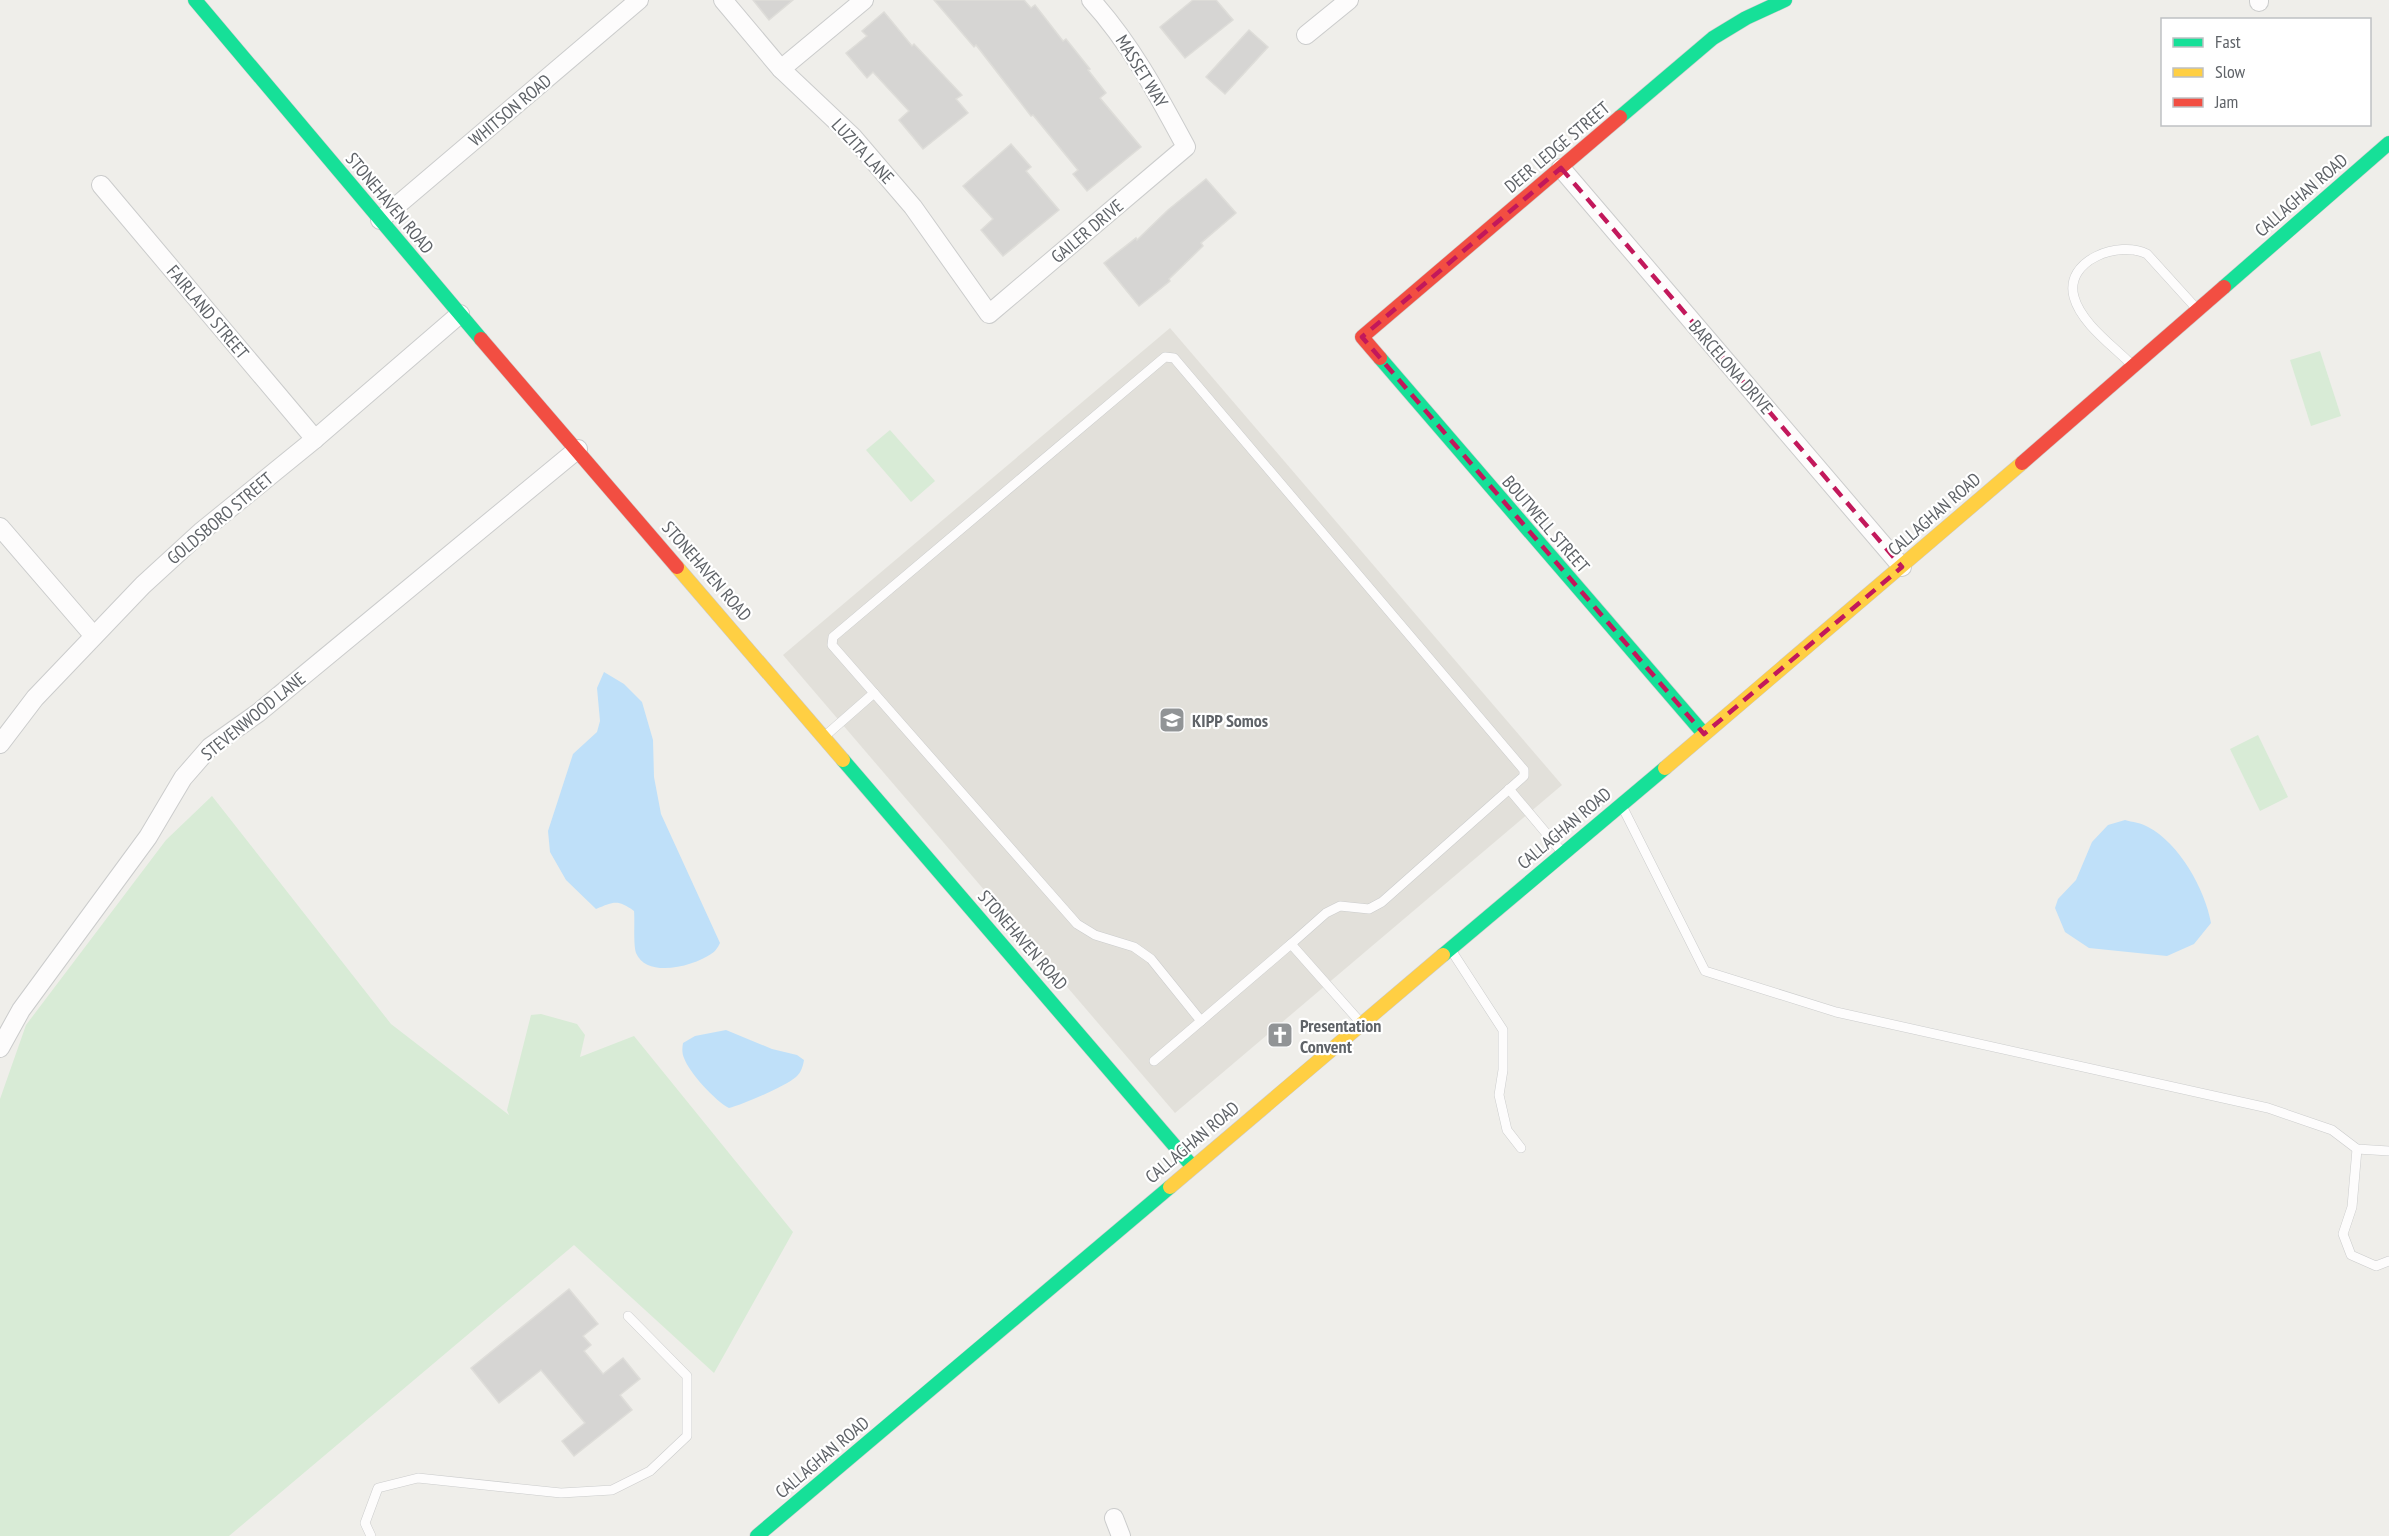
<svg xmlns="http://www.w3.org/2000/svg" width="2389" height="1536" font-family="'PT Sans Narrow',sans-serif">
<rect width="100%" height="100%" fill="#efeeea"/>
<path fill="#e2e0da" d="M1170,328L1562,785L1175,1113L783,655Z"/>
<g fill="#d8ebd6">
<path d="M2320,351L2341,416L2311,426L2290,360Z"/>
<path d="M890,430L935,481L911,502L866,450Z"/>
<path d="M2258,735L2288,797L2260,811L2230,749Z"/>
<path d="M212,796L391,1024L509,1115L507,1110L531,1015L541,1014L577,1024L585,1035L580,1057L634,1036L793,1232L714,1373L574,1245L229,1536H0V1099L26,1025L166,840Z"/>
</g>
<g fill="#bfe0f9">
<path d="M604,672L624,684L642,702L653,740L654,777L661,814L720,943C718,947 715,952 711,954C694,966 647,979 636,953C633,943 635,921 634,911C617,899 614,902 596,909L566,880L550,852L548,831L573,754L597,732L600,721L597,688Z"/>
<path d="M2125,820C2132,822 2142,823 2148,827C2179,843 2205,889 2211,923L2194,944L2167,956L2089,948L2065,932L2055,908L2058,899L2076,880L2092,842L2108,825Z"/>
<path d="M726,1030L772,1049L797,1055L804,1060C803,1066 801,1073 796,1077C786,1086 742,1105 729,1108C715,1101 689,1072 684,1058C682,1053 682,1049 683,1043L695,1036Z"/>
</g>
<g fill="#d6d5d3" stroke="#deddd9" stroke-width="1.5">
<path d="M753,0H793L769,20Z"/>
<path d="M934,0H1024L1031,8L1035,5L1063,41L1066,39L1090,69L1088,70L1106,93L1100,98L1141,147L1087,191L1073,174L1078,170L1033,115L1031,116L976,45L974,47Z"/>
<path d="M1193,0H1216L1233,20L1185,58L1160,27Z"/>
<path d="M884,12L912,46L914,44L962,95L956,99L968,113L923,149L899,120L909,111L873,72L867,78L846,53L867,36L862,31Z"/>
<path d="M1249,30L1268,47L1225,94L1206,77Z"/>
<path d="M1011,144L1031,167L1026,171L1059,210L1003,256L981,230L993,219L963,186Z"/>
<path d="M1206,179L1236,213L1201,243L1203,246L1169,279L1170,281L1139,306L1104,263L1136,238L1137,240L1168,210Z"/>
<path d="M569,1289L598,1324L583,1336L591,1345L584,1351L603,1374L623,1358L640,1379L620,1395L632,1410L574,1456L562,1441L585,1423L541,1370L499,1403L471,1368Z"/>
</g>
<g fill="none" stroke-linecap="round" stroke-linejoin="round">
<g stroke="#cbcccc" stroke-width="10">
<g id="lane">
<path d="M2131,364C2112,345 2081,323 2074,297C2064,260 2119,240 2147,254L2196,308"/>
<path d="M874,693L832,645L833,637L1165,357L1174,358L1524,770V776L1382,902L1369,909L1340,906L1326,913L1291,944"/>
<path d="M825,736L874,693L1077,924L1095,935L1134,947L1151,959L1201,1021L1291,944L1361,1023"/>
<path d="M1509,789L1562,852"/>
<path d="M1622,806L1705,971L1836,1012L2268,1108L2332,1130L2357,1149L2389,1151"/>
<path d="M1451,950L1503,1030V1070L1499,1095L1507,1130L1521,1148"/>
<path d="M1154,1061L1201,1021"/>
<path d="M2357,1149L2352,1207L2343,1234L2351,1255L2376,1266L2389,1261"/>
<path d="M371,1536L365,1523L378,1488L418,1478L561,1493L612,1490L650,1471L687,1436V1376L628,1316"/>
</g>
</g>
<g stroke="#cbcccc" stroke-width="20">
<g id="street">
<path d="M723,0L781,69L853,137L913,207L989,314L1186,147C1158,95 1131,44 1091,0"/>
<path d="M2259,2V0"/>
<path d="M1306,35L1349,0"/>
<path d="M781,69L864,0"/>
<path d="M1561,168L1902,567"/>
<path d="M101,185L315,439"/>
<path d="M380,220L639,0"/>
<path d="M0,527L94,636"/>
<path d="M0,744L35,698L143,585L202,531L315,439L460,314"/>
<path d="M0,1048L21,1010L148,837L183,778L210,747L258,713L578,449"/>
<path d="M1114,1518L1121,1536"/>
</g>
</g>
<g stroke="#cacacb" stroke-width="15">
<g id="fast">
<path d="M195,0L481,339"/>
<path d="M1620,117L1713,38L1746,18L1785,0"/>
<path d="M2224,287L2389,143"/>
<path d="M1380,358L1704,734"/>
<path d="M843,760L1192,1166"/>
<path d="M1443,955L1665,768"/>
<path d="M757,1536L1170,1187"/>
</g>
</g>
<g stroke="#cacacb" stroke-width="15">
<g id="slow">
<path d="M677,567L843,760"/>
<path d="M1665,768L2022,463"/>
<path d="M1170,1187L1443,955"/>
</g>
</g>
<g stroke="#cacacb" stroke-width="15">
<g id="jam">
<path d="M481,339L677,567"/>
<path d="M1380,358L1362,337L1620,117"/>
<path d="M2022,463L2224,287"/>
</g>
</g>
<use href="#lane" stroke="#fdfcfc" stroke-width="9"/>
<use href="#street" stroke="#fdfcfc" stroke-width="18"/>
<use href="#fast" stroke="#16e098" stroke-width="14"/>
<use href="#slow" stroke="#ffcf43" stroke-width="14"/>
<use href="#jam" stroke="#f24e42" stroke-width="14"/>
</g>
<path fill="none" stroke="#c2185b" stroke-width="4.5" stroke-dasharray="12 8" stroke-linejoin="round" d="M1561,168L1902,567L1704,734L1362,337Z"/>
<defs>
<g id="school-square" transform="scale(1.35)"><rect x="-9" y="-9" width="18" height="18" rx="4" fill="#919496" stroke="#fff"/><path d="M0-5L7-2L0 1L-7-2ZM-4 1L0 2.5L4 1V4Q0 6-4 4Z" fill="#fff"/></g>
<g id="church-square" transform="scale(1.35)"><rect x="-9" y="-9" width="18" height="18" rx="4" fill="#919496" stroke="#fff"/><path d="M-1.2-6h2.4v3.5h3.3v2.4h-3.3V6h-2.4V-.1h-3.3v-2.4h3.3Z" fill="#fff"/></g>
</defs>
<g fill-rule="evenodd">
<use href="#school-square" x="1172" y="720"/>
<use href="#church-square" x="1280" y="1035"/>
</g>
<g text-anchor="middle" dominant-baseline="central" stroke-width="4.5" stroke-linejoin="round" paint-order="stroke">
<g font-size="18" fill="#5f6368" stroke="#fff">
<text transform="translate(1142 71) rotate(58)">MASSET WAY</text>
<text transform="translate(510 110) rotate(-40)">WHITSON ROAD</text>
<text transform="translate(1557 147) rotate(-40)">DEER LEDGE STREET</text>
<text transform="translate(863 151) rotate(47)">LUZITA LANE</text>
<text transform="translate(2301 195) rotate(-41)">CALLAGHAN ROAD</text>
<text transform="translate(390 203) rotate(50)">STONEHAVEN ROAD</text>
<text transform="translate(1087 231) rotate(-40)">GAILER DRIVE</text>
<text transform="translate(208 312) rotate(50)">FAIRLAND STREET</text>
<text transform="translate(1731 367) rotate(49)">BARCELONA DRIVE</text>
<text transform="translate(1934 514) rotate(-41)">CALLAGHAN ROAD</text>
<text transform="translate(220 518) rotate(-40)">GOLDSBORO STREET</text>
<text transform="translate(1546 524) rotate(49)">BOUTWELL STREET</text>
<text transform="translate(707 571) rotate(49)">STONEHAVEN ROAD</text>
<text transform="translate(253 716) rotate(-39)">STEVENWOOD LANE</text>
<text transform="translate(1564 828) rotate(-40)">CALLAGHAN ROAD</text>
<text transform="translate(1023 940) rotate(49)">STONEHAVEN ROAD</text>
<text transform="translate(1192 1142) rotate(-40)">CALLAGHAN ROAD</text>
<text transform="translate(822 1457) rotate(-40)">CALLAGHAN ROAD</text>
</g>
<g font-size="18" font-weight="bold" fill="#5f6368" stroke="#fff" text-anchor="start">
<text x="1192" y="720">KIPP Somos</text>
<text x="1300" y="1025">Presentation<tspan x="1300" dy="21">Convent</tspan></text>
</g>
</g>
<rect x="2161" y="18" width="210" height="108" fill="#ffffff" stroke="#bfc1c3" stroke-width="1.5"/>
<rect x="2173" y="38" width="30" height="9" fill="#16e098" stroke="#bfc1c3" stroke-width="1.5"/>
<text x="2215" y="48" font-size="18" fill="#5f6368">Fast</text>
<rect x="2173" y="68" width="30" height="9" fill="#ffcf43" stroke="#bfc1c3" stroke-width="1.5"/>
<text x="2215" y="78" font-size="18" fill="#5f6368">Slow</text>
<rect x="2173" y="98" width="30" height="9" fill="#f24e42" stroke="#bfc1c3" stroke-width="1.5"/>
<text x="2215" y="108" font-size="18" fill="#5f6368">Jam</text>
</svg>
